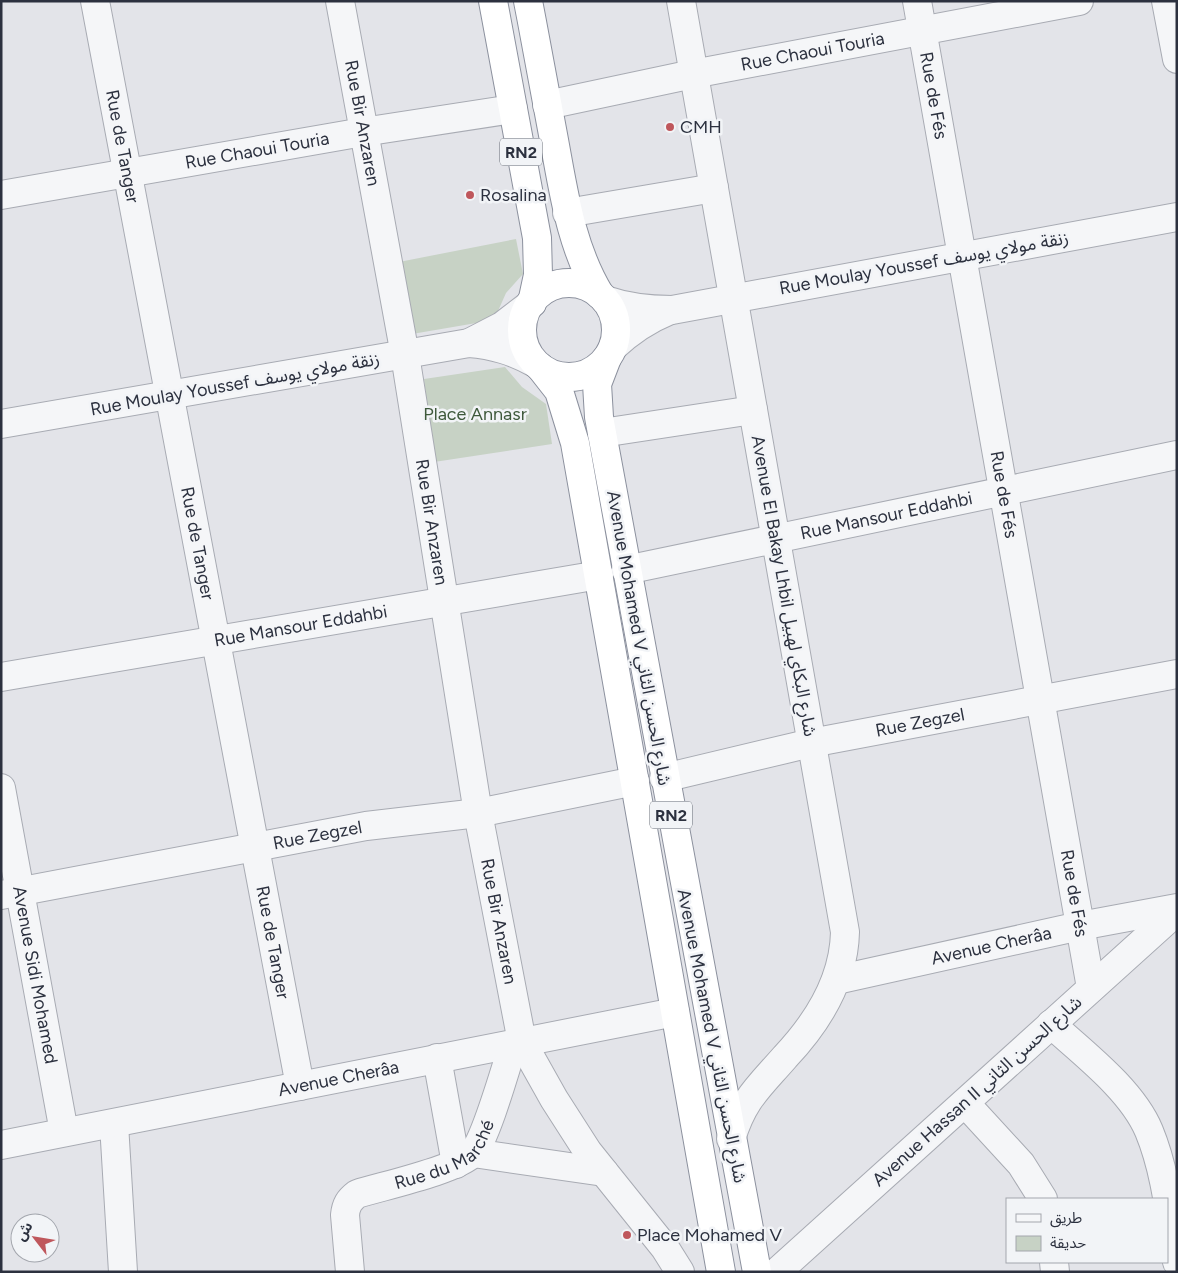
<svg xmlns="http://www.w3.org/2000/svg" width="1178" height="1273" font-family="Figtree,'Noto Sans Arabic',sans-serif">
<rect width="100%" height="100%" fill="#e3e4e9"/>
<g fill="#c7d2c5">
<path d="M516,239L523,274L506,293L494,320L412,334L399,262Z"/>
<path d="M505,367L522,387L546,404L552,444L434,462L424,379Z"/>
</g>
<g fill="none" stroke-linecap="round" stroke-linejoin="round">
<g stroke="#a8abb3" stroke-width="30">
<g id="minor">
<path id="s1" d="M95,1L300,1086"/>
<path id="s2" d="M340,1L405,355L478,813L522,1042L554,1099L588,1152L665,1248L680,1272"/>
<path d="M681,1L845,932C844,980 817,1023 785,1057C759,1087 743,1099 731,1139"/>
<path id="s3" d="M917,1L1091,988"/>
<path d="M1166,1L1177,59"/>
<path id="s4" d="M547,105L693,74L1079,1"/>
<path id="s5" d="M1,195L363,132L513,109"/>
<path d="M567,213L714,188"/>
<path d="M605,300C628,308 648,310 672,310L1177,217"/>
<path d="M469,343C494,345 513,351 535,363"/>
<path d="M613,347C630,331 646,320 668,311"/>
<path d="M1,424L469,343L502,326L532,303"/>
<path d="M602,433L753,410"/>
<path id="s6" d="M626,570L1177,455"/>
<path id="s7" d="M1,677L599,575"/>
<path id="s8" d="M664,778L811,743L1177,674"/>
<path id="s9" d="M1,788L64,1132"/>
<path id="s10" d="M1,895L366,826L478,813L635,781"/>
<path id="s11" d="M836,980L1080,926L1177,908"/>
<path d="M1051,1024C1083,1053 1132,1090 1149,1131C1166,1172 1170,1218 1177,1262"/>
<path d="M437,1058L456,1164"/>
<path d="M965,1103L1021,1164L1043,1199"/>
<path d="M114,1124L123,1272"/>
<path id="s12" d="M1,1145L675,1012"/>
<path d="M473,1153L604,1172"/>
<path d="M1054,1262L1055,1272"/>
<path id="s13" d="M350,1272L345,1215C346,1205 349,1200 357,1194C382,1186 457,1170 473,1153C486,1138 506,1067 513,1045"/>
<path d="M777,1272L1177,911"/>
</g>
</g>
<g stroke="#8c919e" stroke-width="30">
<g id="highway">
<path d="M493,1L537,238L538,275L532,303"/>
<path d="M528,1C537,47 545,93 554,140C564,194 571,247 600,295"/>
<circle cx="569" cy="330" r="47"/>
<path d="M607,358L597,384L599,417L757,1272"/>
<path d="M541,368L559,391L575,443L721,1272"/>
</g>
</g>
<use href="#minor" stroke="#f5f6f8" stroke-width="28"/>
<use href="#highway" stroke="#fff" stroke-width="28"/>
</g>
<g fill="#bf575c" stroke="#f2f4f7" stroke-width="2">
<circle cx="670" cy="127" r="5"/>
<circle cx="470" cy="195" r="5"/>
<circle cx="627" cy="1235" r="5"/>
</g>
<g text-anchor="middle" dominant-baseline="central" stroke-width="5" stroke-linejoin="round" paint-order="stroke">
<g fill="#f2f4f7" stroke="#676c76" stroke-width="1">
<rect x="500" y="138.5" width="42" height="27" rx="4"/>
<rect x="650" y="801.5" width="42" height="27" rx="4"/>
</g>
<g font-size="16" font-weight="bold" fill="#2c313f">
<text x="521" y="152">RN2</text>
<text x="671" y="815">RN2</text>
</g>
<g font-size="18" fill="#2c313f" stroke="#f2f4f7">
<text stroke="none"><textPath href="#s4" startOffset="271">Rue Chaoui Touria</textPath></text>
<text stroke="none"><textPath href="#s3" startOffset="96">Rue de Fés</textPath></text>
<text stroke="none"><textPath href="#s2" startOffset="124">Rue Bir Anzaren</textPath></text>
<text stroke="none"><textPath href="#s1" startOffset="148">Rue de Tanger</textPath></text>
<text stroke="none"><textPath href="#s5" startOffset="260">Rue Chaoui Touria</textPath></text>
<text transform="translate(924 263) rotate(-10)">Rue Moulay Youssef زنقة مولاي يوسف</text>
<text transform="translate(235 384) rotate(-10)">Rue Moulay Youssef زنقة مولاي يوسف</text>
<text stroke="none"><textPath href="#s3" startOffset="501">Rue de Fés</textPath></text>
<text stroke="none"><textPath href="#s6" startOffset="266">Rue Mansour Eddahbi</textPath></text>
<text stroke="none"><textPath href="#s2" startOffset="529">Rue Bir Anzaren</textPath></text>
<text stroke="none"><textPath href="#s1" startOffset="552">Rue de Tanger</textPath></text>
<text transform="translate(784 586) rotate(80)">Avenue El Bakay Lhbil شارع البكاي لهبيل</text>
<text stroke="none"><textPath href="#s7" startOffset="304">Rue Mansour Eddahbi</textPath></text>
<text transform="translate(639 638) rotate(80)">Avenue Mohamed V شارع الحسن الثاني</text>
<text stroke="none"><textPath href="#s8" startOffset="262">Rue Zegzel</textPath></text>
<text stroke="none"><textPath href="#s10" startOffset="322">Rue Zegzel</textPath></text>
<text stroke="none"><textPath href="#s3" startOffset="906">Rue de Fés</textPath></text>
<text stroke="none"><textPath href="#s2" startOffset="934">Rue Bir Anzaren</textPath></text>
<text stroke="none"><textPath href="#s1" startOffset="958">Rue de Tanger</textPath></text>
<text stroke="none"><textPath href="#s11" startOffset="159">Avenue Cherâa</textPath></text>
<text stroke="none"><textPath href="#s9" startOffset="190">Avenue Sidi Mohamed</textPath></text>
<text transform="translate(712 1036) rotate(79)">Avenue Mohamed V شارع الحسن الثاني</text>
<text stroke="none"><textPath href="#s12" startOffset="344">Avenue Cherâa</textPath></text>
<text transform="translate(977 1091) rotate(-42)">Avenue Hassan II شارع الحسن الثاني</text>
<text stroke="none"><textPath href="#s13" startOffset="182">Rue du Marché</textPath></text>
</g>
<g font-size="18" fill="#2c313f" stroke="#f2f4f7" text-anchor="start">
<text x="680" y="127">CMH</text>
<text x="480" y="195">Rosalina</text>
<text x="637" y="1235">Place Mohamed V</text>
</g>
<g font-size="18" fill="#3e593b" stroke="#f2f4f7">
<text x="475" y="414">Place Annasr</text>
</g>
</g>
<rect width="1178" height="1273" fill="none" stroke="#2c313f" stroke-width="5"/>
<rect x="1006" y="1198" width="162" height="65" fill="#f2f4f7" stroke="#a3a6ad"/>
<rect x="1016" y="1214" width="25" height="8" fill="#f5f6f8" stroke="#a3a6ad"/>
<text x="1050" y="1223" font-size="15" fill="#2c313f">طريق</text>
<rect x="1016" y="1236" width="25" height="15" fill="#c7d2c5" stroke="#a3a6ad"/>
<text x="1050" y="1248" font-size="15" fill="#2c313f">حديقة</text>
<g transform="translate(35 1238) rotate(301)"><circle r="24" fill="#f2f4f7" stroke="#a3a6ad"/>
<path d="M0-4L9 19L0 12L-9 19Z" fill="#bf575c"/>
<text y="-8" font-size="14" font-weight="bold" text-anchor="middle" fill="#2c313f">ش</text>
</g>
</svg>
